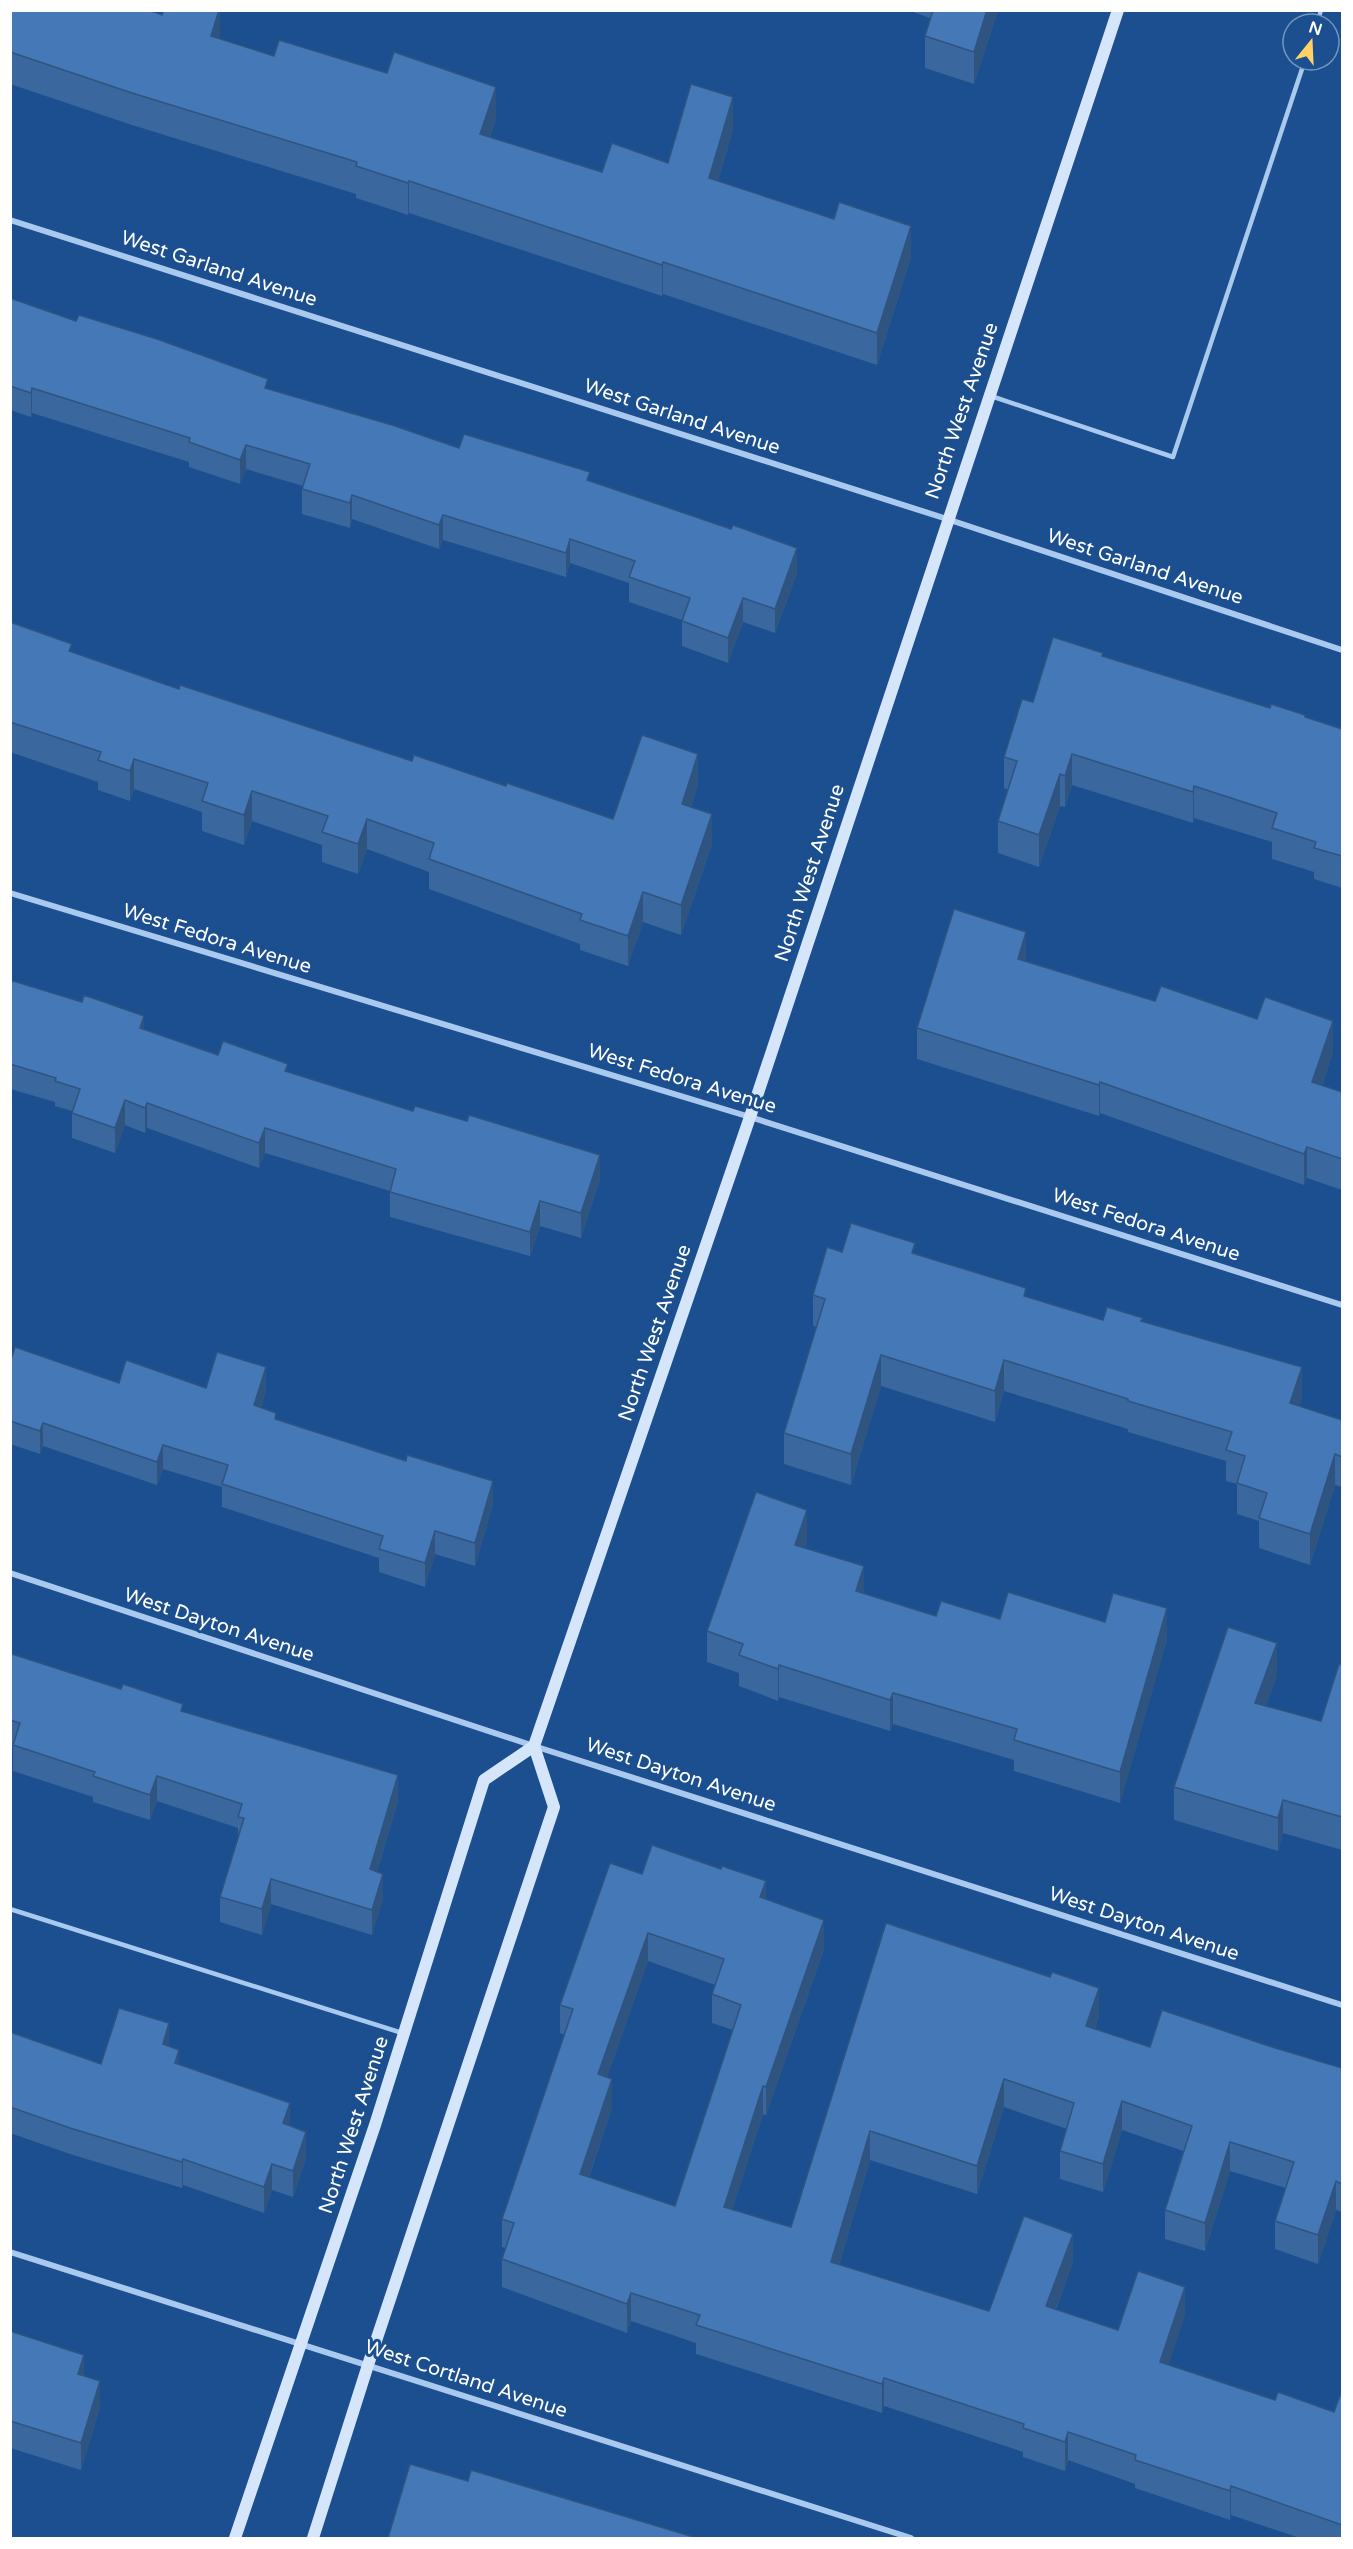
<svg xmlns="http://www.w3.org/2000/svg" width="1353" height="2549" font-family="'Varela Round',sans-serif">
<rect width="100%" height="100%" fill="#1b4f8f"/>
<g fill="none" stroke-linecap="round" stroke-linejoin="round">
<g stroke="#a9c9ee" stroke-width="4.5">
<path d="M1317,24L1321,10"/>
<path d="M991,396L1173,457L1305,60"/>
<path d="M10,1909L402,2033"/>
</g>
<g stroke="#a9c9ee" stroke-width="6">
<path d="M10,220L947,519L1342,650"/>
<path d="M10,893L750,1117L1342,1305"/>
<path d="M10,1573L534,1746L1342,2005"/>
<path d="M10,2252L911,2538"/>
</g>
<g stroke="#d6e6fa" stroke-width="12">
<path d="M235,2538L375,2125L484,1780L534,1746"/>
<path d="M313,2538L368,2365L554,1807L534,1746L750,1117L1118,10"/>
</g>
</g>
<g fill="#3a679d" fill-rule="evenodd">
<path d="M10,10L162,15L220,10V39L274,56L496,119L490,137L602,172L668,163L733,129L718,181L911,257L877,365L663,294L662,296L409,213L408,215L356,198V194L132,125L10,84Z"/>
<path d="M907,10H998L974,84L925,68V36L930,18Z"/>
<path d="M10,298L268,389L459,448L590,481L797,573L775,633L743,622L728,663L682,646V620L629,602V583L570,563L566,577L443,540L439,549L352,519L350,528L302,514V489L303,486L246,469L240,484L189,467V462L32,413L31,417L10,410Z"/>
<path d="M10,622L72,652L179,689L412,761L506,786L613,819L698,784L691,807L712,844L681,935L643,922L628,966L580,950V944L429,889V872L367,849L358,874L322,862V845L252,821L244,845L202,831V812L134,789L130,801L98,790V782L10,752Z"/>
<path d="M1103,656L1270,708L1305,717L1342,729V888L1314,879V872L1272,859V842L1194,818L1193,823L1072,785L1065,807L1060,806L1039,867L998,853V821L1008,790L1004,788V757Z"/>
<path d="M1026,961L1155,1001L1333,1052L1322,1085L1342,1092V1190L1307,1178L1304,1185L1100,1113L1099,1116L917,1059V1028Z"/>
<path d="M10,980L144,1029L218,1055L288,1072L600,1179L581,1238L540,1226L530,1256L390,1217V1191L265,1153L259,1168L147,1128L145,1133L125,1125L115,1153L72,1138V1111L55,1106V1102L10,1089Z"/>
<path d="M842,1252L915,1254L1026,1297L1103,1320L1143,1322L1302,1398L1299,1406L1342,1420V1487L1335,1485L1310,1565L1259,1548V1521L1237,1514V1484L1226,1481V1461L1128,1432V1429L1004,1391L995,1422L881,1386L851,1485L784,1464V1433L817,1327L813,1326V1295Z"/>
<path d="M10,1356L119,1383L266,1390L261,1407L276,1419L493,1504L475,1566L435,1554L425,1587L379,1572V1558L222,1507V1487L163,1469L157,1485L43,1446L40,1454L10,1444Z"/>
<path d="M807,1541L805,1548L864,1593L936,1616L1105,1622L1167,1639L1120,1803L1014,1771V1760L893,1724L890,1731L779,1697L778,1701L739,1686V1673L707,1662V1631Z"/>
<path d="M10,1657L183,1711L398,1801L377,1872L383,1899L372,1935L271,1904L262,1935L220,1922V1897L238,1838V1828L157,1801L150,1820L93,1802V1797L13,1771V1746L10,1745Z"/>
<path d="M1342,1665V1850L1283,1833L1278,1851L1174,1820V1787L1277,1676L1266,1706L1321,1721Z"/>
<path d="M642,1874L766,1900L824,1949L766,2115L763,2114L732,2210L791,2227L886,1923L1099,2016L1095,2029L1150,2047H1272L1342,2068V2212L1336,2210L1318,2264L1275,2249V2221L1286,2188L1230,2171L1205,2251L1165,2239V2210L1183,2151L1122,2130L1103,2192L1060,2179V2151L1067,2129L1004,2107L977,2194L870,2160L839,2265L989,2311L1073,2262L1056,2309L1118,2330L1185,2315L1168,2365L1275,2400L1334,2412L1342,2390V2538H1300L1231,2515L1230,2520L1135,2488V2484L1068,2460L1065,2471L1023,2457V2452L884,2406L882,2413L696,2354V2343L631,2321L627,2333L502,2287V2259L506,2248L502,2247V2219L565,2035L560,2033V2005ZM648,1961L715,1985L712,1994V2023L733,2030L675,2206L589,2177L612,2108L607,2077Z"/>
<path d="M10,2032L101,2064L169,2046L179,2064L290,2126L306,2158L293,2197L272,2190L264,2213L183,2185L182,2188L70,2154L10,2133Z"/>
<path d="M10,2331L84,2376L100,2407L81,2470L10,2448Z"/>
</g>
<g fill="#305480">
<path d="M219,10H220V40L211,36Z"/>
<path d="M987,10H998L974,84V52Z"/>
<path d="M496,87V119L480,166V134Z"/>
<path d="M733,97V129L709,210V178Z"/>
<path d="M409,181V213L408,215V183Z"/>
<path d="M911,226V257L877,365V333Z"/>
<path d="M663,262V294L662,296V265Z"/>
<path d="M32,388V413L31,417V393Z"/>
<path d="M246,445V469L240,484V460Z"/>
<path d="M352,495V519L350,528V503Z"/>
<path d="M443,515V540L439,549V525Z"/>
<path d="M570,539V563L566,577V553Z"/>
<path d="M797,548V573L775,633V609Z"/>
<path d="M743,598V622L728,663V638Z"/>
<path d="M698,754V784L682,834V804Z"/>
<path d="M1072,754V785L1065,807V776Z"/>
<path d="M134,759V789L130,801V771Z"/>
<path d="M1060,774V806L1039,867V835Z"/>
<path d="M1194,786V818L1193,823V792Z"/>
<path d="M252,791V821L244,845V815Z"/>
<path d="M712,814V844L681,935V905Z"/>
<path d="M367,819V849L358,874V844Z"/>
<path d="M643,892V922L628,966V936Z"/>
<path d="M1026,932V963L1018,959Z"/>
<path d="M144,1016V1041L140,1028Z"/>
<path d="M1333,1021V1052L1312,1113V1082Z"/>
<path d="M1100,1082V1113L1099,1116V1085Z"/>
<path d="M125,1100V1125L115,1153V1128Z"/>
<path d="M147,1103V1128L145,1133V1108Z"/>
<path d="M265,1128V1153L259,1168V1143Z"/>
<path d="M1307,1147V1178L1304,1185V1154Z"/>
<path d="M600,1155V1179L581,1238V1213Z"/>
<path d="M540,1201V1226L530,1256V1232Z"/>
<path d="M881,1355V1386L851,1485V1454Z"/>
<path d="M1004,1360V1391L995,1422V1391Z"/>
<path d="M266,1367V1390L254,1429V1405Z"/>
<path d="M1302,1367V1398L1290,1434V1403Z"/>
<path d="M43,1423V1446L40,1454V1431Z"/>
<path d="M163,1445V1469L157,1485V1462Z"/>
<path d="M1335,1454V1485L1310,1565V1534Z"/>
<path d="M493,1481V1504L475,1566V1543Z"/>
<path d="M807,1510V1541L795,1576V1545Z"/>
<path d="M435,1531V1554L425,1587V1563Z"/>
<path d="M864,1566V1598L856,1591Z"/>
<path d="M1167,1608V1639L1120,1803V1772Z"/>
<path d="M1277,1643V1676L1255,1737V1703Z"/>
<path d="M779,1665V1697L778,1701V1669Z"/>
<path d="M893,1693V1724L890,1731V1700Z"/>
<path d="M398,1775V1801L370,1895V1869Z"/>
<path d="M157,1776V1801L150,1820V1795Z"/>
<path d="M1283,1800V1833L1278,1851V1818Z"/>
<path d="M383,1874V1899L372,1935V1910Z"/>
<path d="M271,1879V1904L262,1935V1909Z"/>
<path d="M766,1881V1910L760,1897Z"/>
<path d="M824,1920V1949L766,2115V2087Z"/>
<path d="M648,1933V1961L598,2103V2074Z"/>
<path d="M1099,1988V2016L1086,2054V2026Z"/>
<path d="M169,2023V2049L163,2044Z"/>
<path d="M179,2050V2076L175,2063Z"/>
<path d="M612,2079V2108L580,2202V2174Z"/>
<path d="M1004,2079V2107L977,2194V2166Z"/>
<path d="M763,2086V2114L724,2236V2207Z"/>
<path d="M1122,2101V2130L1103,2192V2164Z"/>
<path d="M290,2103V2129L283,2123Z"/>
<path d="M870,2131V2160L831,2291V2262Z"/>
<path d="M306,2132V2158L293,2197V2171Z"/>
<path d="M1230,2142V2171L1205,2251V2223Z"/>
<path d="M183,2159V2185L182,2188V2162Z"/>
<path d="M272,2164V2190L264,2213V2187Z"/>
<path d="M1336,2181V2210L1318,2264V2235Z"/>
<path d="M1073,2234V2262L1046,2334V2306Z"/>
<path d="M1185,2287V2315L1160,2391V2362Z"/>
<path d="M631,2293V2321L627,2333V2304Z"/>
<path d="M84,2355V2381L78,2374Z"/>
<path d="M884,2378V2406L882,2413V2384Z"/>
<path d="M100,2381V2407L81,2470V2443Z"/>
<path d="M1068,2432V2460L1065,2471V2442Z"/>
<path d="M1231,2486V2515L1230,2520V2491Z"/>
</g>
<g fill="#4478b7" stroke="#305480" stroke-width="1.5" fill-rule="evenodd">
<path d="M10,10H149L162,15L164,10H219L211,36L274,56L279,40L387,73L394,52L496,87L480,134L602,172L612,143L668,163L691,84L733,97L709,178L834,219L839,202L911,226L877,333L663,262L662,265L409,181L408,183L356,166L357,162L132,93L10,52Z"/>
<path d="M933,10H987L974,52L925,36Z"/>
<path d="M10,298L76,321L79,315L157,339L268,379L265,388L392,425L459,448L464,434L590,472L587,480L731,529L733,525L797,548L775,609L743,598L728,638L682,621L690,598L629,577L635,561L570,539L566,553L443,515L439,525L352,495L350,503L302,489L310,464L246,445L240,460L189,442L190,438L32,388L31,393L10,386Z"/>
<path d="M10,622L72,644L69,651L179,689L180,685L412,761L414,755L506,786L507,783L613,819L642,735L698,754L682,804L712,814L681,905L643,892L628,936L580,920L582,914L429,859L434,843L367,819L358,844L322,832L328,816L252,791L244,815L202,801L208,783L134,759L130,771L98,760L101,752L10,722Z"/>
<path d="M1053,637L1103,653L1102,656L1270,708L1271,704L1305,715V717L1342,729V856L1314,848L1316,842L1272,828L1277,813L1194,786L1193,792L1072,754L1065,776L1060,774L1039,835L998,821L1017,761L1004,757L1022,699L1033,702Z"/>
<path d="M954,909L1026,932L1018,959L1155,1001L1161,986L1257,1019L1265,997L1333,1021L1312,1082L1342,1092V1159L1307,1147L1304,1154L1100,1082L1099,1085L917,1028Z"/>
<path d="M10,980L82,1002L84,995L144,1016L140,1028L218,1055L223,1041L288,1064L285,1071L413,1111L415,1106L467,1121L469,1115L600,1155L581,1213L540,1201L530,1232L390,1192L396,1169L265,1128L259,1143L147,1103L145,1108L125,1100L115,1128L72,1113L80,1089L55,1081L56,1078L10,1064Z"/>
<path d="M851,1223L915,1243L912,1253L1026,1288L1024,1296L1103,1320L1107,1307L1143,1318L1141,1321L1302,1367L1290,1403L1342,1420V1457L1335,1454L1310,1534L1259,1518L1267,1493L1237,1483L1245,1456L1226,1450L1232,1432L1128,1401V1399L1004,1360L995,1391L881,1355L851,1454L784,1433L825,1299L813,1295L827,1247L842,1252Z"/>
<path d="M15,1347L119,1383L126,1360L206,1388L217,1352L266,1367L254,1405L276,1413L275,1419L406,1461L407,1455L493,1481L475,1543L435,1531L425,1563L379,1549L383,1536L222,1484L228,1465L163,1445L157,1462L43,1423L40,1431L10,1421V1356L12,1357Z"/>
<path d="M756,1492L807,1510L795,1545L864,1566L856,1591L936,1616L941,1601L1000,1619L1008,1592L1105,1622L1113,1593L1167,1608L1120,1772L1014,1740L1017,1729L893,1693L890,1700L779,1665L778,1669L739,1655L743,1644L707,1631Z"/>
<path d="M1228,1627L1277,1643L1255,1703L1321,1721L1339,1664L1342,1665V1817L1283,1800L1278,1818L1174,1787Z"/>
<path d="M12,1654L121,1689L123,1684L183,1704L181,1711L398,1775L370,1869L383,1874L372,1910L271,1879L262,1909L220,1897L244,1818L238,1817L242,1804L157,1776L150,1795L93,1776L95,1772L13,1745L20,1723L10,1720V1657Z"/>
<path d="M652,1845L721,1869L722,1866L766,1881L760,1897L824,1920L766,2087L763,2086L724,2207L791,2227L886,1923L1050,1977L1052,1972L1099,1988L1086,2026L1150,2047L1162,2010L1272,2047L1342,2068V2184L1336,2181L1318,2235L1275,2221L1294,2162L1230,2142L1205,2223L1165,2210L1192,2126L1122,2101L1103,2164L1060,2151L1074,2103L1004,2079L977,2166L870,2131L831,2262L989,2311L1024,2216L1073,2234L1046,2306L1118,2330L1138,2271L1185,2287L1160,2362L1275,2400L1278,2392L1334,2412L1342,2390V2525L1231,2486L1230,2491L1135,2460L1136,2455L1068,2432L1065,2442L1023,2428L1024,2424L884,2378L882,2384L696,2325L700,2315L631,2293L627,2304L502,2259L514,2223L502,2219L573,2009L560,2005L610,1863L642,1874ZM648,1933L724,1959L712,1994L741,2005L675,2206L580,2174L612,2079L598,2074Z"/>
<path d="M119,2008L169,2023L163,2044L179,2050L175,2063L290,2103L283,2123L306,2132L293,2171L272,2164L264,2187L183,2159L182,2162L70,2128L10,2107V2032L101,2064Z"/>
<path d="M10,2331L84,2355L78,2374L100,2381L81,2443L10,2421Z"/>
<path d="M410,2464L468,2481L471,2470L697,2538H388Z"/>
</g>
<g text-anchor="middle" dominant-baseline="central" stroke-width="6" stroke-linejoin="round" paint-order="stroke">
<g font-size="20" fill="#fff" stroke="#1b4f8f">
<text transform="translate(219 269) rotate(18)">West Garland Avenue</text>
<text transform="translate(962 411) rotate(-71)">North West Avenue</text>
<text transform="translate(682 417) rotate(18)">West Garland Avenue</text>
<text transform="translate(1145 567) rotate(18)">West Garland Avenue</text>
<text transform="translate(810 873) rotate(-72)">North West Avenue</text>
<text transform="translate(217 939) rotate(17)">West Fedora Avenue</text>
<text transform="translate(682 1079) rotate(17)">West Fedora Avenue</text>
<text transform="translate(1146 1225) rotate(18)">West Fedora Avenue</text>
<text transform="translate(655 1333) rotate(-71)">North West Avenue</text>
<text transform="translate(219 1625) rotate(18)">West Dayton Avenue</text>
<text transform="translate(681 1775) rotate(18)">West Dayton Avenue</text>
<text transform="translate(1144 1924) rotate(18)">West Dayton Avenue</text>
<text transform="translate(354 2125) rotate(-72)">North West Avenue</text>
<text transform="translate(466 2379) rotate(18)">West Cortland Avenue</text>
</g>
</g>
<rect width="1353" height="2549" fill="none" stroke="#ffffff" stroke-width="24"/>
<g transform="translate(1311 42) rotate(18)"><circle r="28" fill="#1b4f8f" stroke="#7695bc" stroke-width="1.5"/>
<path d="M0-4.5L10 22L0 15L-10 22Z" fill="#ffd166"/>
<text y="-9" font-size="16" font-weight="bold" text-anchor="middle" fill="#ffffff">N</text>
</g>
</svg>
